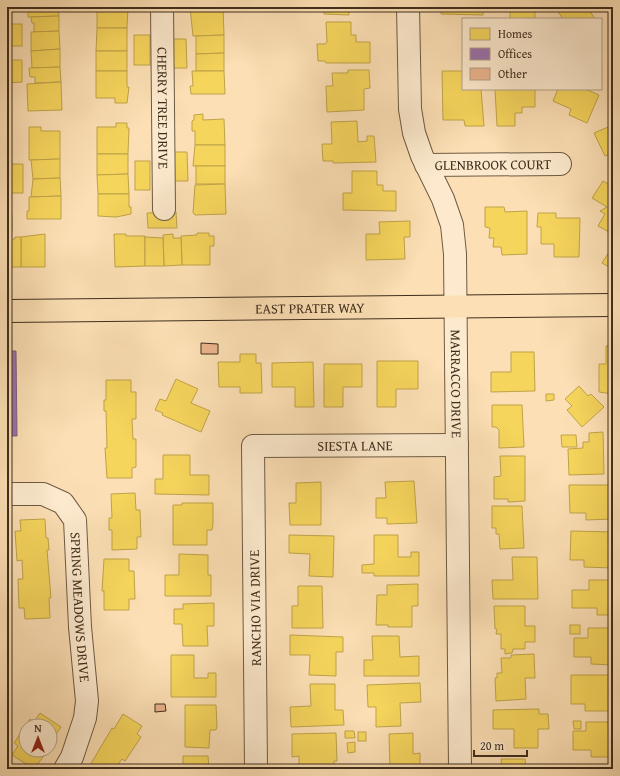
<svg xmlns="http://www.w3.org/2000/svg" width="620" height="776" font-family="'Gentium Book Plus',serif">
<rect width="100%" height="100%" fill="#fcdfb4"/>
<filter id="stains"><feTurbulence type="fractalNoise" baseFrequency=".005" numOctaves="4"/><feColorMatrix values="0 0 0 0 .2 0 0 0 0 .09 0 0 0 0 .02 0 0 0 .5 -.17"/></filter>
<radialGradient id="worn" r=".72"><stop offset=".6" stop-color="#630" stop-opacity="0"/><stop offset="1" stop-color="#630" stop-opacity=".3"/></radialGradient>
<g fill="#f6d55c" stroke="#bfa349">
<path d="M28,7H58L59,16L28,17Z"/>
<path d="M97,7H128L127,28H97Z"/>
<path d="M190,7H223L224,35L193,36Z"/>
<path d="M324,7H349V15L324,14Z"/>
<path d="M441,7H483V15L441,14Z"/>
<rect x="510" y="7" width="25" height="12"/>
<path d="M555,7H590L588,8L595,19H563Z"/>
<path d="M59,16V31L34,32V23H32L31,17Z"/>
<path d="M326,22H351V35H356V42H370V63H326L325,61H318L317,44H325L327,42Z"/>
<rect x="7" y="24" width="15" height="22"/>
<path d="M97,28H127V51H96Z"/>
<path d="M59,31L60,49L31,51V32Z"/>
<rect x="134" y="35" width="16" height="30"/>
<path d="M224,35V53L196,54V36Z"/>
<path d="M170,39H186L187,68H170Z"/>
<path d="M60,49V67L32,68L31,51Z"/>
<rect x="96" y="51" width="31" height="20"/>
<path d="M224,53V71H196V54Z"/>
<path d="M7,60H22V82L7,83Z"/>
<path d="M60,67L61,82L35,83V77H30L29,68Z"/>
<path d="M348,70H369L370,88L364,89V110L327,112L326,86H333L332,73H348Z"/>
<path d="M96,71H127V87H129L127,103H115V98H96Z"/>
<path d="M192,71H224L225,94H191L190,86H193Z"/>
<path d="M442,71H463V89H481L484,126H465L464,120H443Z"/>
<path d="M61,82L62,110L28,111L27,84Z"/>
<path d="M495,89H535V107H522V113H515V126H497Z"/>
<path d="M558,89H585L599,95L587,123L569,115L571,109L553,101Z"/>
<path d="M203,114V120L224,119L225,145H195V131H192V121L194,120V115Z"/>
<path d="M357,121L358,142L367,141V136H374L376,162L333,163V161H323L322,144H332L331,122Z"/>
<path d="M116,123H127V128H129L128,154H97V127H116Z"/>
<path d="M613,125V148L610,149L612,153L605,156L594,133Z"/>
<path d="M29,127H41V131H60V159L29,160Z"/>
<path d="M195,145H225V166H193Z"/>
<path d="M172,152H187L188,181H173Z"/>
<path d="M97,154H128V174L97,175Z"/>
<path d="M60,159V178L33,179L31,160Z"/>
<rect x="135" y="161" width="15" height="29"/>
<path d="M7,164H23V193H8Z"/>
<rect x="196" y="166" width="29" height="18"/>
<path d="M352,171H377V185H383V191H396V211L343,210V193H352Z"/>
<path d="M128,174L129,194H98L97,175Z"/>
<path d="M60,178L61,196L31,197L33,179Z"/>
<path d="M603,181L613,187V234L598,226L605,214L600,211L607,207L592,198Z"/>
<path d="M225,184L226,214L195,215L193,213L195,185Z"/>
<path d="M98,194H129V207H131V214L116,217L98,216Z"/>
<path d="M61,196V219H27V211H29V197Z"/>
<path d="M485,207H504L505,212L527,211V254L502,255L501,247H493L494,238H489L490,228L485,227Z"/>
<path d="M176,212L177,228H148L147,213Z"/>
<path d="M538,213H556V218H580L579,257H554V244H541V227H537Z"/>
<rect x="7" y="215" width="5" height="15"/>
<path d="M410,221V237H404L405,259L366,260V234H380L379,222Z"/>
<path d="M197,233H209V236H214V246H210V265H182L181,236L197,235Z"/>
<path d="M45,234V267H21V237Z"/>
<path d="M114,234H126V236H145V266L115,267Z"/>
<path d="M173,234V238H181L182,265L164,266L163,235Z"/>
<path d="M7,237L8,239H15V237H21V267H7Z"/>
<path d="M145,237L163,238L164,266H145Z"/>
<path d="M609,252L613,254V265L611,268L602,263Z"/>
<path d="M606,346H613V394L599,392V364H606Z"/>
<path d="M511,352H534L535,391L491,392V372H511Z"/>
<path d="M240,354H256V363H261L262,393H240V387H219L218,362H240Z"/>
<path d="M377,361H418V389H396V407H377Z"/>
<path d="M313,362L314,407H295V387H272V363Z"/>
<path d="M324,364H362V387H343V407H324Z"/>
<path d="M176,379L198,389L191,403L210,411L201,432L162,415L163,413L155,410L160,399L166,401Z"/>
<path d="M106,380H131V392H136V419H132L133,439H136V467L132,468V478H107L105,448H107L106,411H104V400H106Z"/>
<path d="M579,386L588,396L591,394L604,407L582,427L567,410L572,406L565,399Z"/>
<path d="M546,394H554V400L546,401Z"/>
<path d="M492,405H522L524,447L499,448V430L496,427H492Z"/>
<path d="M603,432L604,474L569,475L568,449L583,448V442H589V433Z"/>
<path d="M561,435H576L577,447H562Z"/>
<path d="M163,455H190V475H209V495L155,494V479H163Z"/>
<path d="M500,456H525V501L508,502V499H494V477L501,476Z"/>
<path d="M414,481L417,523L387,524V518H376V498H386L385,482Z"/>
<path d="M321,482V525H290L289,503H296V483Z"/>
<path d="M569,485H613V519L586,520V513H570Z"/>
<path d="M135,493L136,510H140L141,537H137V549L112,550V530H109V518H112L111,494Z"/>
<path d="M182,503H213V525L212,530H207V545H173V505H182Z"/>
<path d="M492,506H522L524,548L500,549L499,534H496V528H492Z"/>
<path d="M45,519L46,538H48L49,550H47L51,598H49L50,618L25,619L24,608H19L18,579H23L22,560L17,561L15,531H21L20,520Z"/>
<path d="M571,531L613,532V568L584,567V560H570Z"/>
<path d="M289,535L334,536L333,577L309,576L310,554L289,553Z"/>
<path d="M374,535H398V557H411V552H419V576H374V573H362V565L374,564Z"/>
<path d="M179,554L208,555V575H211V596H165V575H179Z"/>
<path d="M512,557H537L538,599H493L492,580H513Z"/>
<path d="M104,559H129V571H134L135,599H129V610H104V591H102Z"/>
<path d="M589,580H613V615H597V608H572V590H589Z"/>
<path d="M418,584V606H412V627H388V625H376L377,595H387V585Z"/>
<path d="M298,586H322L323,628H292V606H298Z"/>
<path d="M214,603V626H207L208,646H183L182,624H174V609H183V604Z"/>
<path d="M494,606H525V626H535V642H525V649H513L512,653L505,654V649H501V634H496L497,629H495Z"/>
<rect x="570" y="625" width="10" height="9"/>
<path d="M588,628H613V665L591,664V657H574V638H588Z"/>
<path d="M290,635L343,637V652H336V676L309,675L310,655H290Z"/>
<path d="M372,636H399L400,657L419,656V676H364V660H373Z"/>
<path d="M534,654L535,678H525L526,699L496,701L495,678H497V673H502L501,658H511V655Z"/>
<path d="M171,655H194V678H208V673H216V697H171Z"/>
<path d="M571,675H613V711H585V704H571Z"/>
<path d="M420,683L421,702L400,703L401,726L376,727V707H368L367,685Z"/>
<path d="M310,684H335V710H343L344,725L291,727L290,707L311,706Z"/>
<path d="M185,705H216L217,726L216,730H210L209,748L185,747Z"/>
<path d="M539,709V714H548L549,729H538V748H514V729H493V710Z"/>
<path d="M40,713L61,727L51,742L52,743L50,747V726H26V750H48L34,769L12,755L18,746L14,743L30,719L34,722Z"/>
<path d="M123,714L142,726L137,734L141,737L125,761L122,759L115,769H86L88,766L89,767L112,728L114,729Z"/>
<path d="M573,721H581V729H574Z"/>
<path d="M586,722H613V757H591V750H573V731H586Z"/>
<path d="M345,731H354L355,738H345Z"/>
<rect x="358" y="732" width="8" height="9"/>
<path d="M336,733L337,761H334V767H327V769H299V756L292,757V734Z"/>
<path d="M413,733V754L420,753V769H390L389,734Z"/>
<path d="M355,742V752L348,753L347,743Z"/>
<path d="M183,756H208L209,769H175V767H183Z"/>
<path d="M501,759H525L526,769H502Z"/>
</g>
<path fill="#9970ab" stroke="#7e5c80" d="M7,351H16L17,436H7Z"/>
<g fill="#ecb58d" stroke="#3f2e1d">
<path d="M201,343L218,344V354H201Z"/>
<path d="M155,704H165L166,711L155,712Z"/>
</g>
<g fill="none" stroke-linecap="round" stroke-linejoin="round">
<g stroke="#6e5a43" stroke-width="24">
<g id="minor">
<path id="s1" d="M162,7L164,209"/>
<path id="s2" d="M408,7L410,109L414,133L422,156L443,199L452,225L455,254L460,769"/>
<path id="s3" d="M426,165L560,164"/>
<path id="s4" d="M7,494H43L63,503L75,520L80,627L87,701L85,718L72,757L65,769"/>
<path id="s5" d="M256,769L253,446L457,445"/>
</g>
</g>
<g stroke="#3f2e1d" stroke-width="24">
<g id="major">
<path id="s6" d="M7,311L613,305"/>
</g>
</g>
<use href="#minor" stroke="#fdeace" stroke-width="22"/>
<use href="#major" stroke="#fcdfb4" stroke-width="22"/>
</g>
<g text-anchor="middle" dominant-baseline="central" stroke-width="4" stroke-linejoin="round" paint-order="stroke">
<g font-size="14" fill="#3f2e1d" stroke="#fdeace">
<text stroke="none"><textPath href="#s1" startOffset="101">CHERRY TREE DRIVE</textPath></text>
<text stroke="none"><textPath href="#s3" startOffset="67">GLENBROOK COURT</textPath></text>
<text stroke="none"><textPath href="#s6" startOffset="303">EAST PRATER WAY</textPath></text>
<text stroke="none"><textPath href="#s2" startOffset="385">MARRACCO DRIVE</textPath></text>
<text stroke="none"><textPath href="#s5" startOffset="425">SIESTA LANE</textPath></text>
<text stroke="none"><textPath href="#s4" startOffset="166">SPRING MEADOWS DRIVE</textPath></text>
<text transform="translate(255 608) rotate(-91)">RANCHO VIA DRIVE</text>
</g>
</g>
<rect width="620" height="776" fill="none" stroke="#fcdfb4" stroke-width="24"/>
<rect x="8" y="8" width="604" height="760" fill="none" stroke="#3f2e1d" stroke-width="2"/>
<rect x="12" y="12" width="596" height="752" fill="none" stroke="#3f2e1d"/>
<rect x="462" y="18" width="140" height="72" fill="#fdeace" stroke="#b19f87"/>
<rect x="470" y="28" width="20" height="12" fill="#f6d55c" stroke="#b19f87"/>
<text x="498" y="38" font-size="12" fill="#3f2e1d">Homes</text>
<rect x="470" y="48" width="20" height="12" fill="#9970ab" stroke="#b19f87"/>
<text x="498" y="58" font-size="12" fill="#3f2e1d">Offices</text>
<rect x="470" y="68" width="20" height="12" fill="#ecb58d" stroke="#b19f87"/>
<text x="498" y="78" font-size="12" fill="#3f2e1d">Other</text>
<g transform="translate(38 738)"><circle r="19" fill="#fdeace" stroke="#b19f87"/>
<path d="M0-3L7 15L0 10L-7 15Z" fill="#8f2418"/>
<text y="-6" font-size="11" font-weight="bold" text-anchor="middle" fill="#3f2e1d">N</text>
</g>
<path d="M474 750v6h53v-6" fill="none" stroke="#3f2e1d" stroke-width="2"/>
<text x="480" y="750" font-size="12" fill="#3f2e1d" stroke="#fdeace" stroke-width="3" paint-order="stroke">20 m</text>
<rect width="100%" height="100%" filter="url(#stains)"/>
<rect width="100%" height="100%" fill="url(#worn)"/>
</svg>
